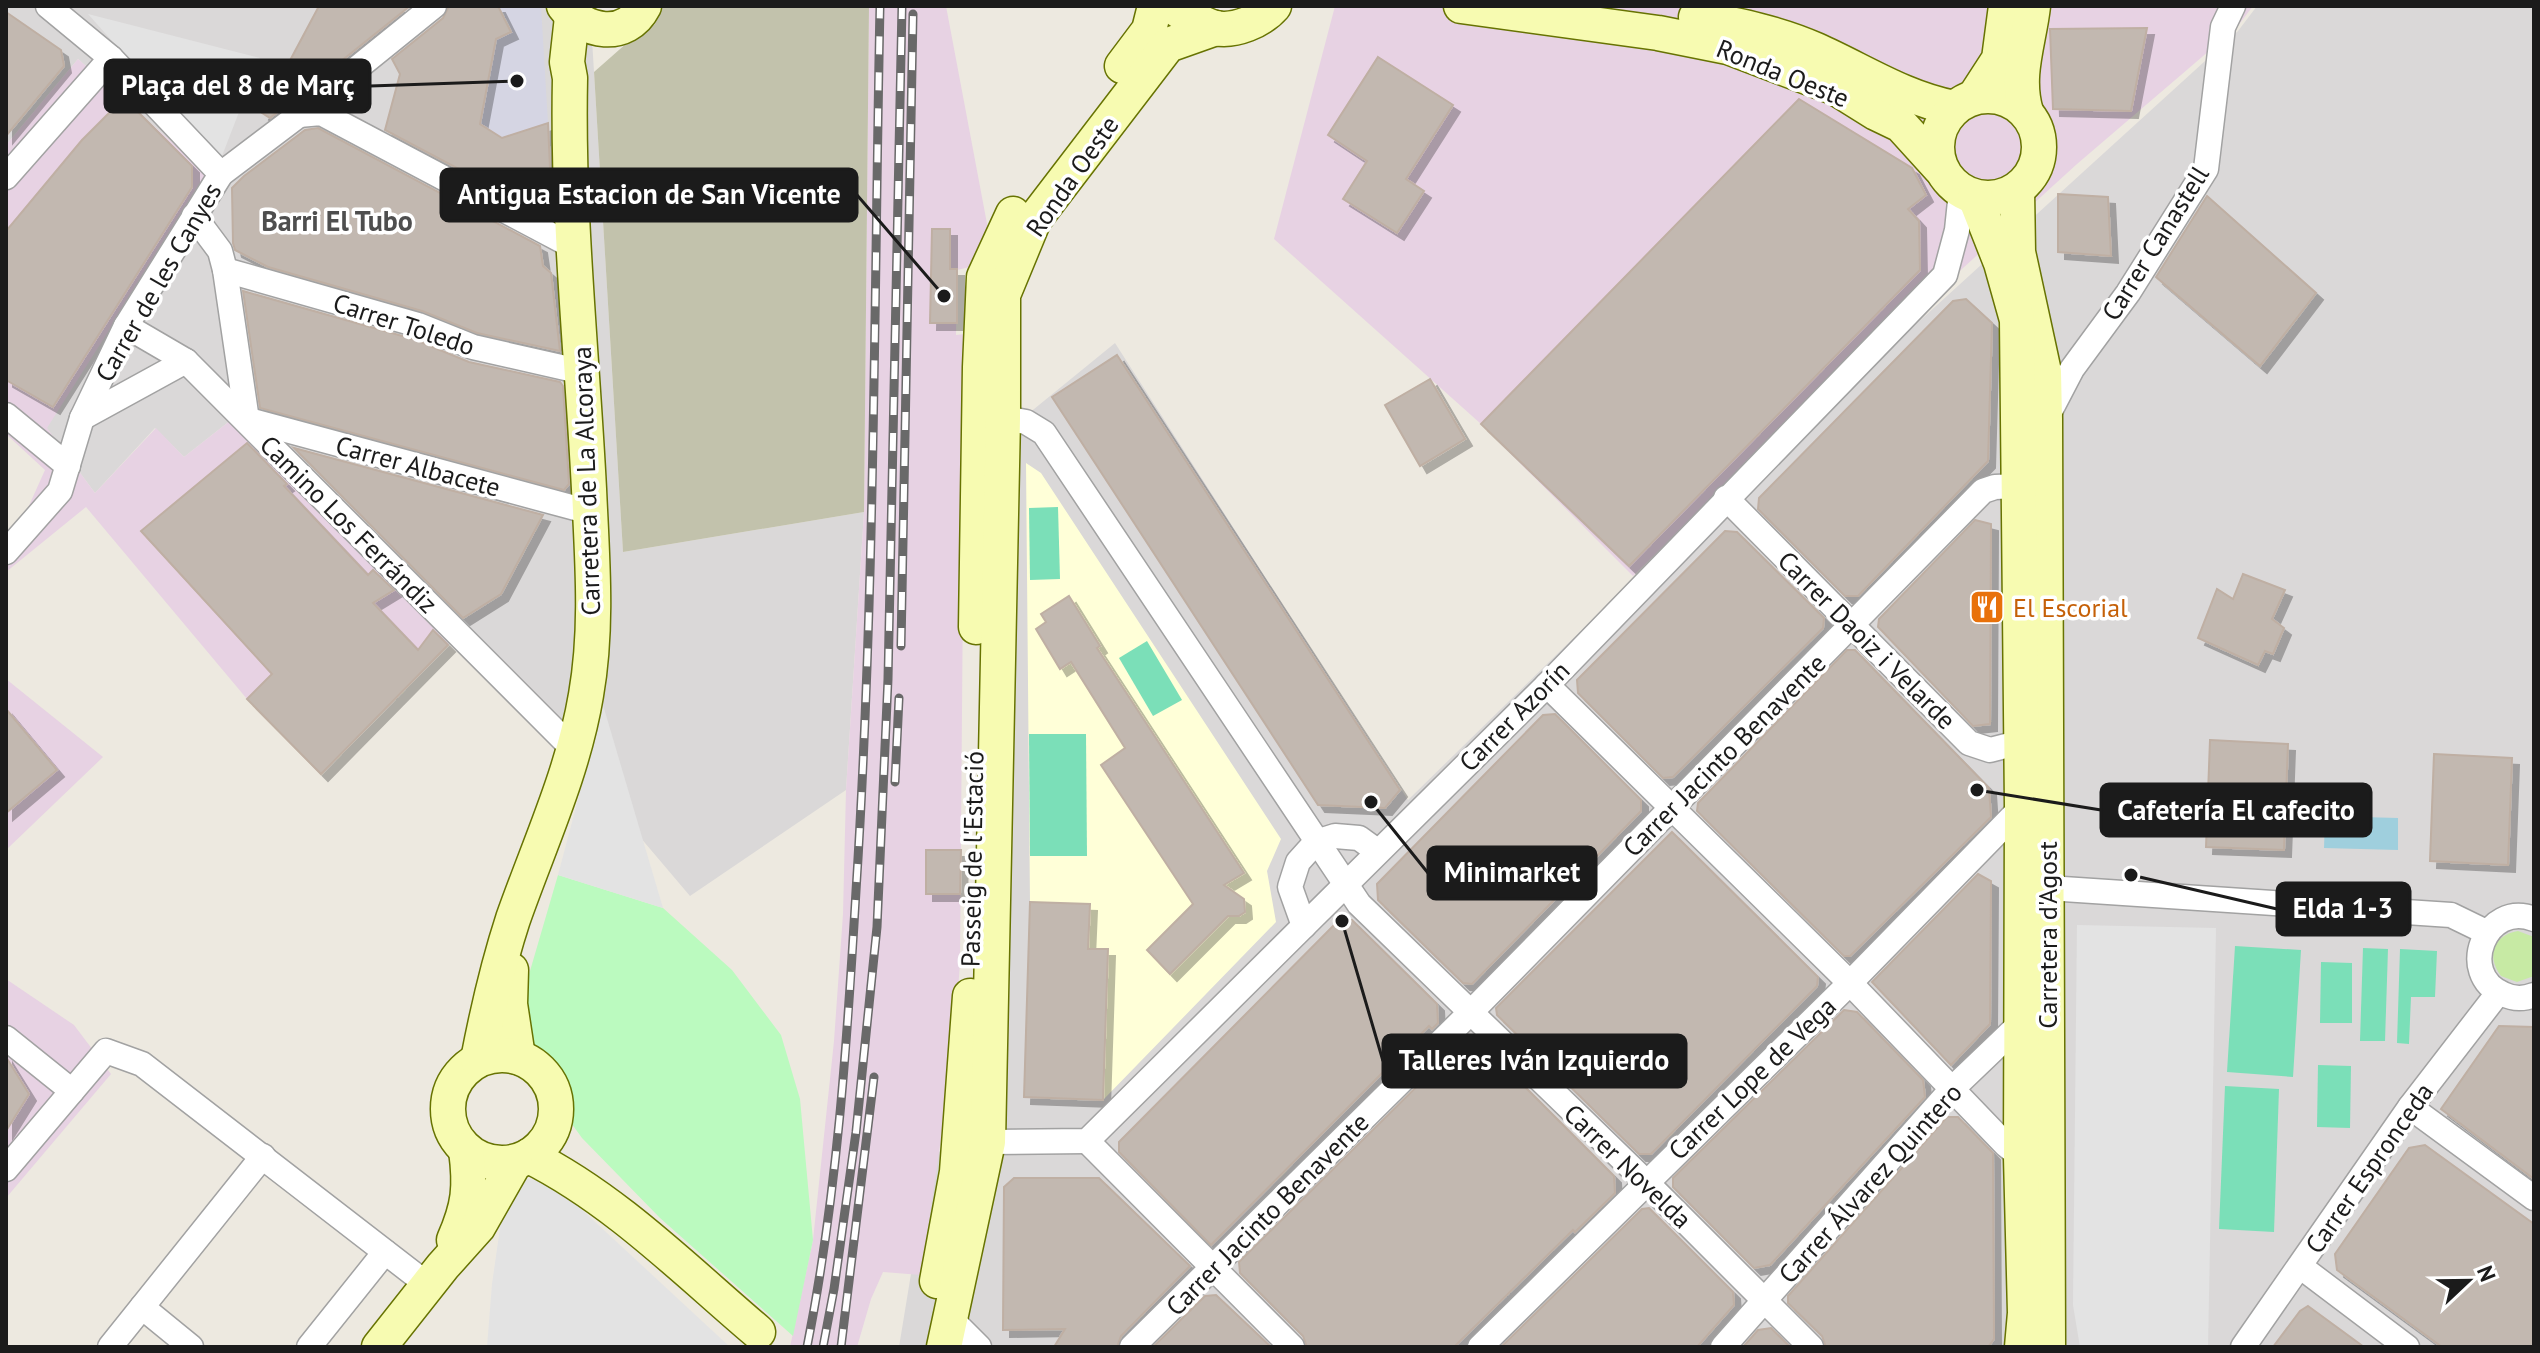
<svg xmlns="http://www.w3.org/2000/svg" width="2540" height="1353" font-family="'PT Sans',sans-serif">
<defs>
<filter id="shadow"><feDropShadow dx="7" dy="7" stdDeviation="0" flood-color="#0004"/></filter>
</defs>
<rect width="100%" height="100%" fill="#ede9e0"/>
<g fill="#dad8d8">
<path d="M6,6H590L623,552L864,512L846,790L690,896L561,744L449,644L231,420L184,457L155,428L95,493L46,427L208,174L78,59L6,145Z"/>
<path d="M2257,6H2534V1347H899L930,1158L1001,1108L1012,427L1115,343L1408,800L1601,611L2238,31Z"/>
</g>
<g fill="#e7d2e3">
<path d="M869,6H946L988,229L974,266L957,270L956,335L965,334L960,964L952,1064L921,1275L883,1272L871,1299L857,1347H790L813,1240L834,1041L843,914L846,790L864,512Z"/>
<path d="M1335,6H2253L2237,27L2077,164L1721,489L1633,576L1481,424L1274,239Z"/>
<path d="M78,59L208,174L47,428L95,493L156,428L184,457L231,420L449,644L321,774L247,699L86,507L6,572V533L23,519L45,470L6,434V145Z"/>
<path d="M6,679L103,757L6,850Z"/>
<path d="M6,979L74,1025L111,1074L6,1198Z"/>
</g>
<path fill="#ffffd8" d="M1026,463L1041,473L1281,839L1267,871L1276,922L1103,1100L1024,1097L1030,902Z"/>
<path fill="#c2c2ac" d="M663,6H869L864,512L623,552L594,72L628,42L655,24Z"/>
<path fill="#c7eaa4" d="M2518,931L2534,937V976L2517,982L2501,976C2486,956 2493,935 2518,931Z"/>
<path fill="#bbfabf" d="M558,875L663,908L732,970L781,1035L800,1099L813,1240L793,1336L660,1218L582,1138L569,1120L568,1092L552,1062L534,1048L525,1032L523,995Z"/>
<g fill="#7bdfb8">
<path d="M1058,507L1060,579L1030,580L1029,508Z"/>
<path d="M1147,641L1182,700L1153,716L1119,658Z"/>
<path d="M1029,734H1086L1087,856H1030Z"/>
<path d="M2235,946L2301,950L2293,1077L2227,1072Z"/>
<path d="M2363,948L2388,949L2385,1041H2360Z"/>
<path d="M2400,949L2437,951L2435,997H2411L2409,1044L2397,1043Z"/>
<path d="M2321,962L2352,963V1023H2320Z"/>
<path d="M2318,1065L2351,1066L2350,1128L2317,1127Z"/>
<path d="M2225,1086L2279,1089L2274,1232L2219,1229Z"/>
</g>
<g fill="#e3e3e3">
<path d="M88,14L260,58L220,161L113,42Z"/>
<path d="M603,705L663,908L558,875Z"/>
<path d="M2077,925L2216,928L2208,1347H2080L2073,1305Z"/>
<path d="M526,1179L551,1181L730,1347H487L492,1284L503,1207L514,1185Z"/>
</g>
<path fill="#d5d5e3" d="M498,6H541L548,123L502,138L480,124L496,39L511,32Z"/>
<path fill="#9fcfdd" d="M2325,816L2398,818V850L2324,848Z"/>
<g fill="#c2b8b0" stroke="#bfafa3" stroke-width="2" filter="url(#shadow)">
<path d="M319,6H410L270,118L262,113Z"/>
<path d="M449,6H498L511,32L496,39L480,124L502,138L548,123L552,213L538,211L385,130L400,74L392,59L443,18Z"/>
<path d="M6,12L61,50L64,66L6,136Z"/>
<path d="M2147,28L2131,111L2053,109L2050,29Z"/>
<path d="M1378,57L1453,105L1406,179L1424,191L1397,233L1343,199L1367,161L1328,135Z"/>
<path d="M124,98L192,166V187L53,407L6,380V231L82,140Z"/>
<path d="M1799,99L1912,168L1926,195L1908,209L1919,221L1920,270L1629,566L1481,424Z"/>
<path d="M318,128L540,246L543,266L551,273L560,351L477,333L422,311L268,267L235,250L233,243L232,188L244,176L305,130Z"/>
<path d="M2058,194L2108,197L2111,256L2058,252Z"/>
<path d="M2207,196L2316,293L2260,366L2156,277Z"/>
<path d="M932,229H950V269H957V323H930Z"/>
<path d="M243,291L413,339L469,362L560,382L563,386L569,484L564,490L260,408Z"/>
<path d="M1966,299L1992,323L1988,461L1858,596H1845L1758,509L1759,498L1953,301Z"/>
<path d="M1117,355L1400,790L1385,808L1318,805L1052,397Z"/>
<path d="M1430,379L1465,439L1420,466L1385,405Z"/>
<path d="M247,443L287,484L284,486L368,575L373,570L394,590L373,603L418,650L433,630L448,645L321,774L247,699L272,674L141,531Z"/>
<path d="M294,448L543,515L501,594L463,618Z"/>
<path d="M1975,520L1991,524L1990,724L1973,726L1878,627L1879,619Z"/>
<path d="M1725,531L1737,532L1824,618L1823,628L1673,777L1663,778L1578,693L1577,680Z"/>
<path d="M2243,574L2285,590L2272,619L2284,628L2273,654L2265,651L2258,665L2198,638L2217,589L2233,599Z"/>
<path d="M1069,596L1100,646L1097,648L1244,873L1224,885L1244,899L1245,912L1239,916H1228L1170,974L1147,950L1193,904L1101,765L1125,748L1071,662L1060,669L1036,629L1046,622L1041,614Z"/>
<path d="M1847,650H1855L1989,788L1991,817L1850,956H1844L1697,811L1698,803Z"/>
<path d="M6,709L57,770L6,813Z"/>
<path d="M1555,714L1641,800V811L1472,984L1463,983L1378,900L1377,884L1543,715Z"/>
<path d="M2210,740L2288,744L2284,850L2206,847Z"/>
<path d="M2434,754L2512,758L2508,865L2430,861Z"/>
<path d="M1672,832L1818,977L1817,986L1651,1154H1639L1497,1015L1496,1008Z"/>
<path d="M926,850H961L960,894H926Z"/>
<path d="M1978,874L1991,881L1990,1024L1951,1065L1872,982Z"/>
<path d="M1030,902L1090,904L1088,949H1108L1103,1100L1024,1097Z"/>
<path d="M1339,920H1352L1437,1004L1438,1023L1432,1029L1429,1026L1211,1245L1119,1152V1142Z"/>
<path d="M1844,1010L1857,1012L1923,1080L1925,1097L1770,1265L1754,1268L1673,1187V1178Z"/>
<path d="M2499,1026L2534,1027V1179L2441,1109Z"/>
<path d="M1468,1036H1474L1614,1176L1615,1193L1575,1232L1573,1230L1454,1347H1307L1303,1336L1240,1273L1239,1262Z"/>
<path d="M6,1057L29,1094L6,1131Z"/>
<path d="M1947,1117H1958L1993,1153L1994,1339L1988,1347H1826L1822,1336L1788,1303V1296Z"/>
<path d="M2425,1145L2534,1224V1347H2442L2337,1270L2335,1254L2409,1148Z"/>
<path d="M1014,1178H1099L1190,1266L1121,1336L1117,1347H1054L1065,1329L1003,1330L1004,1187Z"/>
<path d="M1649,1208L1733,1292L1734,1305L1697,1347H1501L1642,1209Z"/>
<path d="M1216,1295L1271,1347H1153L1205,1296Z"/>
<path d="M2308,1306L2364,1347H2273L2300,1311Z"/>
<path d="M1771,1328L1790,1347H1743L1758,1330Z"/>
</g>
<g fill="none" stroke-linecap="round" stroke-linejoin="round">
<g stroke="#a2a2a2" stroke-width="27">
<g id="street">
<path d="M48,6L111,58L221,174"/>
<path d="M299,115L321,113L572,246"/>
<path d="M6,177L111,58"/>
<path d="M194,216L220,251L225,270L247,420"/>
<path d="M225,270L418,325L473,347L583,372"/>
<path d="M126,326L186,361L573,749"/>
<path d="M6,415L68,466"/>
<path d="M2047,417L2072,369L2128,293L2206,169L2223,27L2233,6"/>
<path d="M82,418L186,361"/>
<path d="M1003,418L1026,422L1044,433L1359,904L1646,1182L1811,1347"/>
<path d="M249,420L590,512"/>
<path d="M1726,498L1969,743L1990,750L2021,742"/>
<path d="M6,552L60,491L82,418L126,326L221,174L299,115L434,6"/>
<path d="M1547,685L1850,983L2006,1145L2021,1157"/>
<path d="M2048,888L2451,915L2486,932"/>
<path d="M2534,919C2486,900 2456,974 2503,994C2513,999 2524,999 2534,995"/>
<path d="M1304,926L1290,887L1298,862L1316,842L1335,836L1359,838L1377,851"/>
<path d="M6,1038L72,1091"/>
<path d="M2410,1107L2534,1198"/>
<path d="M1087,1141L1292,1347"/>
<path d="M988,1142L1087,1141L1547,685L1945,275L1957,230L1961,192"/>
<path d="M6,1169L106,1051L142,1064L428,1285"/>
<path d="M2301,1267L2407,1347"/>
<path d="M142,1307L191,1347"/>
<path d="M952,1320L979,1347"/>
<path d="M110,1347L263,1156"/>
<path d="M309,1347L385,1252"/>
<path d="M1132,1347L1470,1013L1983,491L1995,487L2018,486"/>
<path d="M1480,1347L1850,983L2022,807"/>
<path d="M1723,1347L1952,1089L2022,1022"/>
<path d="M2243,1347L2410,1107L2498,993"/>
</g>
</g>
<g stroke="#677302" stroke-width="37">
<g id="secondary">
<path d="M564,6C584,33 626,41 644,6"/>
<path d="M1175,6L1179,11C1190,16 1203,25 1215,28C1235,32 1261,21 1274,6"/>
<path d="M1461,6L1658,33L1728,47L1836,88L1876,113L1901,125L1940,168"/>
<path d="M1696,17C1737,25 1778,33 1816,50C1863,71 1903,98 1954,108"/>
<path d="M1122,66L1149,30L1155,6"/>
<circle cx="1988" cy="147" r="51"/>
<path d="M1975,96L1999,59L2006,6"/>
<path d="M2026,112C2015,75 2029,42 2033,6"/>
<path d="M2017,190L2018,252L2044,372L2045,419L2048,1347"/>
<path d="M1975,197L2001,263L2017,320L2022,807L2021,1157L2025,1313L2022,1347"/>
<path d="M976,627L980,367L984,277L1013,214"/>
<path d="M511,970L510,1004L518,1057"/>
<circle cx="502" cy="1109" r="54"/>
<path d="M478,1060C487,1013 498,965 513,919C539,845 573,773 586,695C598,627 592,557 589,489C582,352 567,216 570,78L567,62L572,17"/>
<path d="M529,1156C615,1199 686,1271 758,1332"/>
<path d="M454,1240C469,1206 471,1187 466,1150"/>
<path d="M937,1281L957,1172L970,996"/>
<path d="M379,1347L443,1266L478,1227L515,1162"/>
<path d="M944,1347L988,1142L1003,418V295L1034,220L1168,45L1216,28"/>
</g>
</g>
<use href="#street" stroke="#fff" stroke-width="24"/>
<use href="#secondary" stroke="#f7fbb1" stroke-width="34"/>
<g stroke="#696969" stroke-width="9">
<g id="rail">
<path d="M901,646L913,14"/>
<path d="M895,782L899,698"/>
<path d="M807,1347C837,1196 847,1044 856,891C875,596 874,301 880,6"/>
<path d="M823,1347L834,1289L856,1132L877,927L888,679L902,6"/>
<path d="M841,1347L874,1077"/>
</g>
</g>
<use href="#rail" stroke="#fff" stroke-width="6" stroke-dasharray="18" stroke-linecap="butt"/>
</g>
<defs>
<g id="restaurant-square" transform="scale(1.8)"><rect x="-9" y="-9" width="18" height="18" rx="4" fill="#e8710a" stroke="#fff"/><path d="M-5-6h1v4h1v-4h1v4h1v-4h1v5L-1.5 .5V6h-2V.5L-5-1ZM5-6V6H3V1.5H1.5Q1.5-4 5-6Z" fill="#fff"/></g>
</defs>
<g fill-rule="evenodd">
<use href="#restaurant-square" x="1987" y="607"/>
</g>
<g text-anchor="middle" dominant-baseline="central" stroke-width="7" stroke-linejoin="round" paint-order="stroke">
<g font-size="26" fill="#1b1b1b" stroke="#fff">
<text transform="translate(1783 73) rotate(22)">Ronda Oeste</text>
<text transform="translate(1072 176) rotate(-55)">Ronda Oeste</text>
<text transform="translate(2155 243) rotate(-58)">Carrer Canastell</text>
<text transform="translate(158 282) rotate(-60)">Carrer de les Canyes</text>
<text transform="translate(404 324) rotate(18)">Carrer Toledo</text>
<text transform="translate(418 466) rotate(15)">Carrer Albacete</text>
<text transform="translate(586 481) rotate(-92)">Carretera de La Alcoraya</text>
<text transform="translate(349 524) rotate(45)">Camino Los Ferrándiz</text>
<text transform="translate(1867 640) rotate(45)">Carrer Daoiz i Velarde</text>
<text transform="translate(1514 716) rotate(-45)">Carrer Azorín</text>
<text transform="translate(1724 755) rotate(-45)">Carrer Jacinto Benavente</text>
<text transform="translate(972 859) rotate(-89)">Passeig de l'Estació</text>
<text transform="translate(2047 935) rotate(-90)">Carretera d'Agost</text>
<text transform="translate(1752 1078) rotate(-44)">Carrer Lope de Vega</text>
<text transform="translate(1628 1166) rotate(44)">Carrer Novelda</text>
<text transform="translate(2369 1168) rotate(-55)">Carrer Espronceda</text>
<text transform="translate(1870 1183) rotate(-48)">Carrer Álvarez Quintero</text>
<text transform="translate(1267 1214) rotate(-45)">Carrer Jacinto Benavente</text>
</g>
<g font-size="26" fill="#c56008" stroke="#fff" text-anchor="start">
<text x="2013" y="607">El Escorial</text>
</g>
<g font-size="28" font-weight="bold" fill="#4e4e4e" stroke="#fff">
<text x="337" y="220">Barri El Tubo</text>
</g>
</g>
<path fill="none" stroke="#1b1b1b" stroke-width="3" d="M517 81L370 86M944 296L857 195M1977 790L2101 810M1371 802L1428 873M2131 875L2277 909M1342 921L1383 1061"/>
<g fill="#1b1b1b" stroke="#fff" stroke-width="3">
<circle cx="517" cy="81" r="8"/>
<circle cx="944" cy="296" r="8"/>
<circle cx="1977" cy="790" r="8"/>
<circle cx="1371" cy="802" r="8"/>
<circle cx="2131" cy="875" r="8"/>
<circle cx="1342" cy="921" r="8"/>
</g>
<g fill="#1b1b1b" stroke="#1b1b1b" stroke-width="3">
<rect x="105" y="60" width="265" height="52" rx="8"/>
<rect x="441" y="169" width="416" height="52" rx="8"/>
<rect x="2101" y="784" width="270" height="52" rx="8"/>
<rect x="1428" y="847" width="168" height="52" rx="8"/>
<rect x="2277" y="883" width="133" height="52" rx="8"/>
<rect x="1383" y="1035" width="303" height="52" rx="8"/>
</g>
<g font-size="28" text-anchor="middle" font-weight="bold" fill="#fff">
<text x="238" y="95">Plaça del 8 de Març</text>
<text x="649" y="204">Antigua Estacion de San Vicente</text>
<text x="2236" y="820">Cafetería El cafecito</text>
<text x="1512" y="882">Minimarket</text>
<text x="2343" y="918">Elda 1-3</text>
<text x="1534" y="1070">Talleres Iván Izquierdo</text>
</g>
<rect width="2540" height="1353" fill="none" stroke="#1b1b1b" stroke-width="16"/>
<g transform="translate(2468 1281) rotate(68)" stroke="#ffffff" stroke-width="6" paint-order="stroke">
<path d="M0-6L14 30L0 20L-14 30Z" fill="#1b1b1b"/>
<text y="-12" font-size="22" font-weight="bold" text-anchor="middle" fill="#1b1b1b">N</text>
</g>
</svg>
